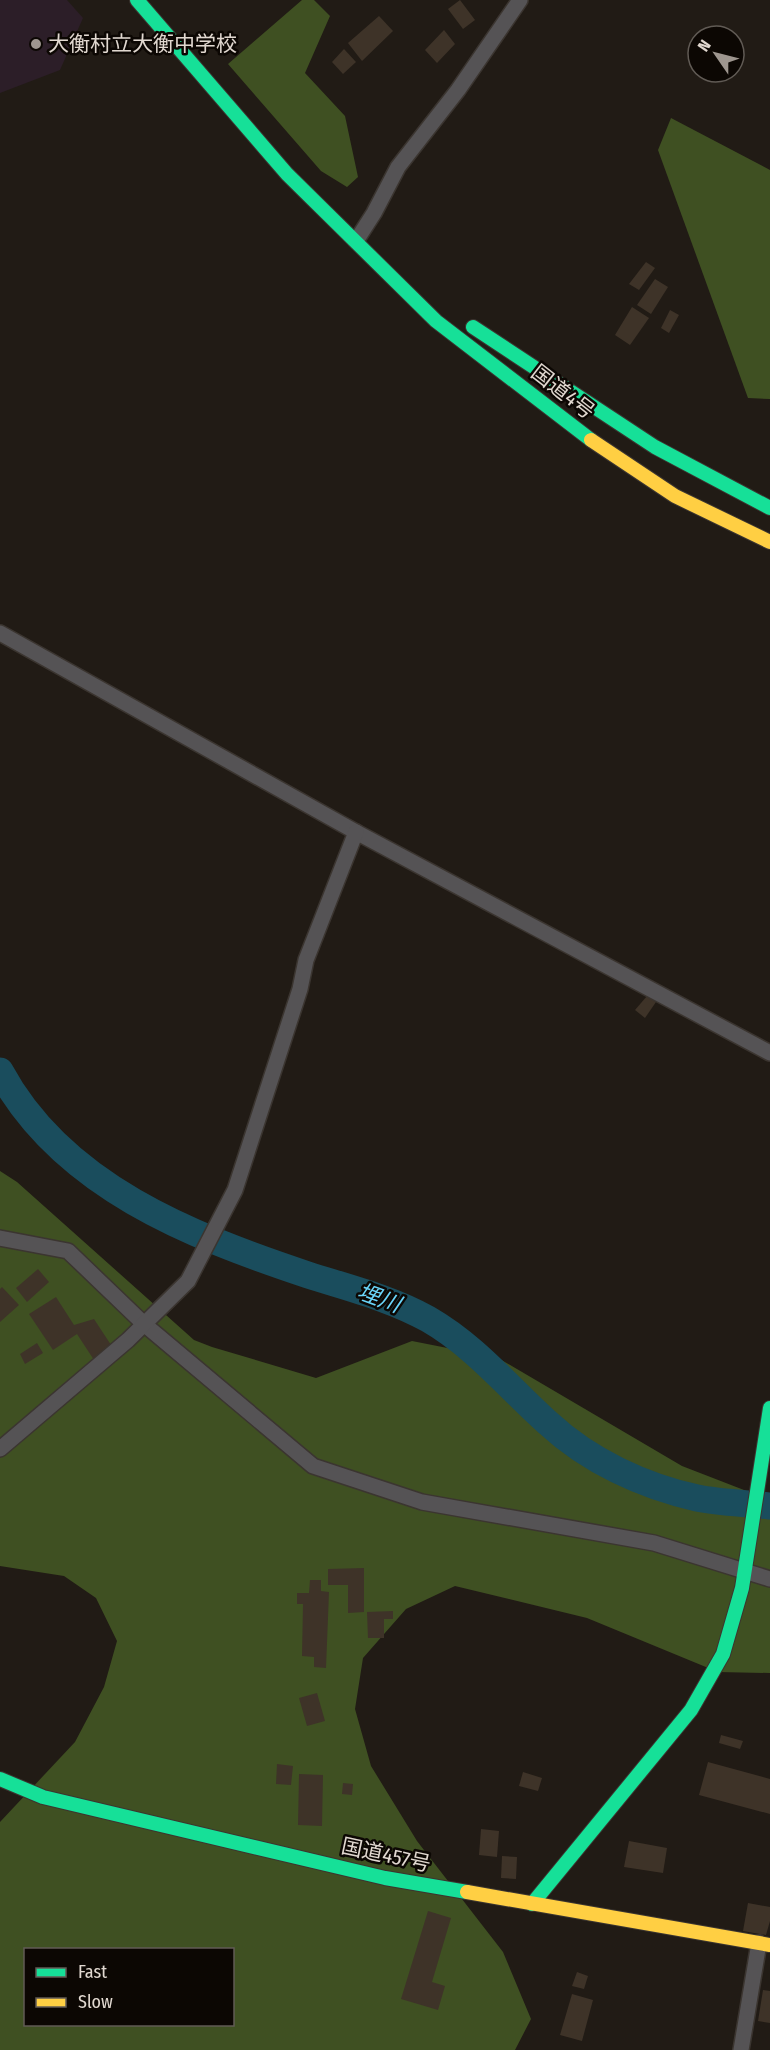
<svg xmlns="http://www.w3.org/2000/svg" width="770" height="2050" font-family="'Fira Sans Condensed','Noto Sans JP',sans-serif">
<rect width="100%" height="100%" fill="#211b15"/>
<path fill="#2c1e28" d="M0,0H67L83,18L60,70L0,93Z"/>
<g fill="#3f5022" fill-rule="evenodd">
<path d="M302,0H314L330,16L305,73L345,116L358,177L347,187L321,171L228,64Z"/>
<path d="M671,118L770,170V399L748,398L658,150Z"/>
<path d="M0,1171L17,1182L194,1340L212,1347L316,1378L412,1341L498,1358L682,1466L770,1500V1673L718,1672L587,1618L455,1586L406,1609L363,1658L355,1709L371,1766L417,1841L503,1952L531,2019L515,2050H0V1822L75,1742L104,1687L117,1641L96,1598L64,1576L0,1566ZM26,1950H232V2024H26Z"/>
</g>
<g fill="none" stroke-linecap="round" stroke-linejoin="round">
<path stroke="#1a4d5d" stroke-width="27" d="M0,1071C62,1186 191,1236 308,1275C349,1288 390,1298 428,1319C475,1346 508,1387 548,1423C589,1461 643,1486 697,1498C721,1503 746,1503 770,1506"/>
</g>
<g fill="#3e3328">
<path d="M460,0L475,20L463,29L448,9Z"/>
<path d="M379,16L393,31L362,61L348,43Z"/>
<path d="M444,30L455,44L437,63L425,50Z"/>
<path d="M344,49L356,62L343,74L332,62Z"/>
<path d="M646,262L655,268L639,290L629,284Z"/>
<path d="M655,279L668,287L651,314L637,305Z"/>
<path d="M632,307L649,318L630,345L615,335Z"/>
<path d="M670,310L679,315L669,333L661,328Z"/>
<path d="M647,996L656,1002L645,1018L635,1010Z"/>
<path d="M38,1269L49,1282L27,1302L16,1288Z"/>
<path d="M2,1287L19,1305L0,1322V1289Z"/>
<path d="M56,1297L74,1325L94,1319L113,1348L94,1360L77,1334L53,1350L29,1314Z"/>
<path d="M37,1343L43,1353L25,1364L20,1354Z"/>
<path d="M364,1568V1612L348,1613V1585H328V1569Z"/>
<path d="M310,1580H321V1591L329,1592L326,1668L314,1667V1657L302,1656L303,1604H297V1593H309Z"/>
<path d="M393,1611V1619H384V1638H368L367,1612Z"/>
<path d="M317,1693L325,1721L307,1726L299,1698Z"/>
<path d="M721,1735L743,1741L740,1749L719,1743Z"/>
<path d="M708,1762L770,1779V1814L699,1795Z"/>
<path d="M277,1764L293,1766L291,1785L276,1784Z"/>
<path d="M523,1772L542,1778L538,1791L519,1786Z"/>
<path d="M299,1774L323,1775L322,1826L298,1825Z"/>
<path d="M343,1783L353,1784L352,1795L342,1794Z"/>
<path d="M481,1829L499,1831L497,1857L479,1855Z"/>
<path d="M629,1841L667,1848L663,1873L624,1867Z"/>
<path d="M502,1856L517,1857L516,1879L501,1878Z"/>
<path d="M748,1903L770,1907V1921L766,1935L743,1931Z"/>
<path d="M428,1911L451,1918L432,1982L445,1986L438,2010L401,1999Z"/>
<path d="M577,1972L588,1976L584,1989L572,1986Z"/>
<path d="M763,1990L770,1991V2023L758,2021Z"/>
<path d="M572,1994L593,2000L582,2041L560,2035Z"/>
</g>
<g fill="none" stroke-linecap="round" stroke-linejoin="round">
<g stroke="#3b3530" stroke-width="18">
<g id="street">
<path d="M356,241L374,213L398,167L458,90L520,0"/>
<path d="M0,633L356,832L770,1053"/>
<path d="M0,1238L68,1251L144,1324L313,1466L422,1502L654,1543L770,1579"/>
<path d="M0,1449L128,1340L188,1281L235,1190L300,989L306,960L356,832"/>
<path d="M741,2050L759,1943"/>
</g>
</g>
<g stroke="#3b3530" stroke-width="16">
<g id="fast">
<path d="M137,0L287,174L436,321L591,440"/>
<path d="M473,327L655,447L770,508"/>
<path d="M0,1779L43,1797L385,1878L467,1892"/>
<path d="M532,1904L691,1710L723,1654L742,1588L770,1408"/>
</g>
</g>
<g stroke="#3b3530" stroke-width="16">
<g id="slow">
<path d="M591,440L675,496L770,542"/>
<path d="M467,1892L770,1945"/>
</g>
</g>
<use href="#street" stroke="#555355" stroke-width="15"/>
<use href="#fast" stroke="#16e098" stroke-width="14"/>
<use href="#slow" stroke="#ffcf43" stroke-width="14"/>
</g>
<circle fill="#9e968f" stroke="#0c0703" stroke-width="2" cx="36" cy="44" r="6"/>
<g text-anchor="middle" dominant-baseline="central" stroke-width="5" stroke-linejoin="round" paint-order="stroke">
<g font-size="21" fill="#e1d8d0" stroke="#0c0703" text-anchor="start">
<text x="48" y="44">大衡村立大衡中学校</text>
</g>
<g font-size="21" fill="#e1d8d0" stroke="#0c0703">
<text transform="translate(563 392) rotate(38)">国道4号</text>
<text transform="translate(386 1855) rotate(12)">国道457号</text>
</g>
<g font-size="22" font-style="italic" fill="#6ad5fa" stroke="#0c0703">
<text transform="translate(379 1298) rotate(20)">埋川</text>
</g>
</g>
<rect x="24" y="1948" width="210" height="78" fill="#0c0703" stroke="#615b55" stroke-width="1.5"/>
<rect x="36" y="1968" width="30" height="9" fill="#16e098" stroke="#615b55" stroke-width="1.5"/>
<text x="78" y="1978" font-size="18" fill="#e1d8d0">Fast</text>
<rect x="36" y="1998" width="30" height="9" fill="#ffcf43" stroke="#615b55" stroke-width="1.5"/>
<text x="78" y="2008" font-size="18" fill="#e1d8d0">Slow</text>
<g transform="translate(716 54) rotate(305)"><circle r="28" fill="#0c0703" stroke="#615b55" stroke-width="1.5"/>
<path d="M0-4.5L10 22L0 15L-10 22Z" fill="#9e968f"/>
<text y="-9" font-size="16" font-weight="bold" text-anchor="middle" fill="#e1d8d0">N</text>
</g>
</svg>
